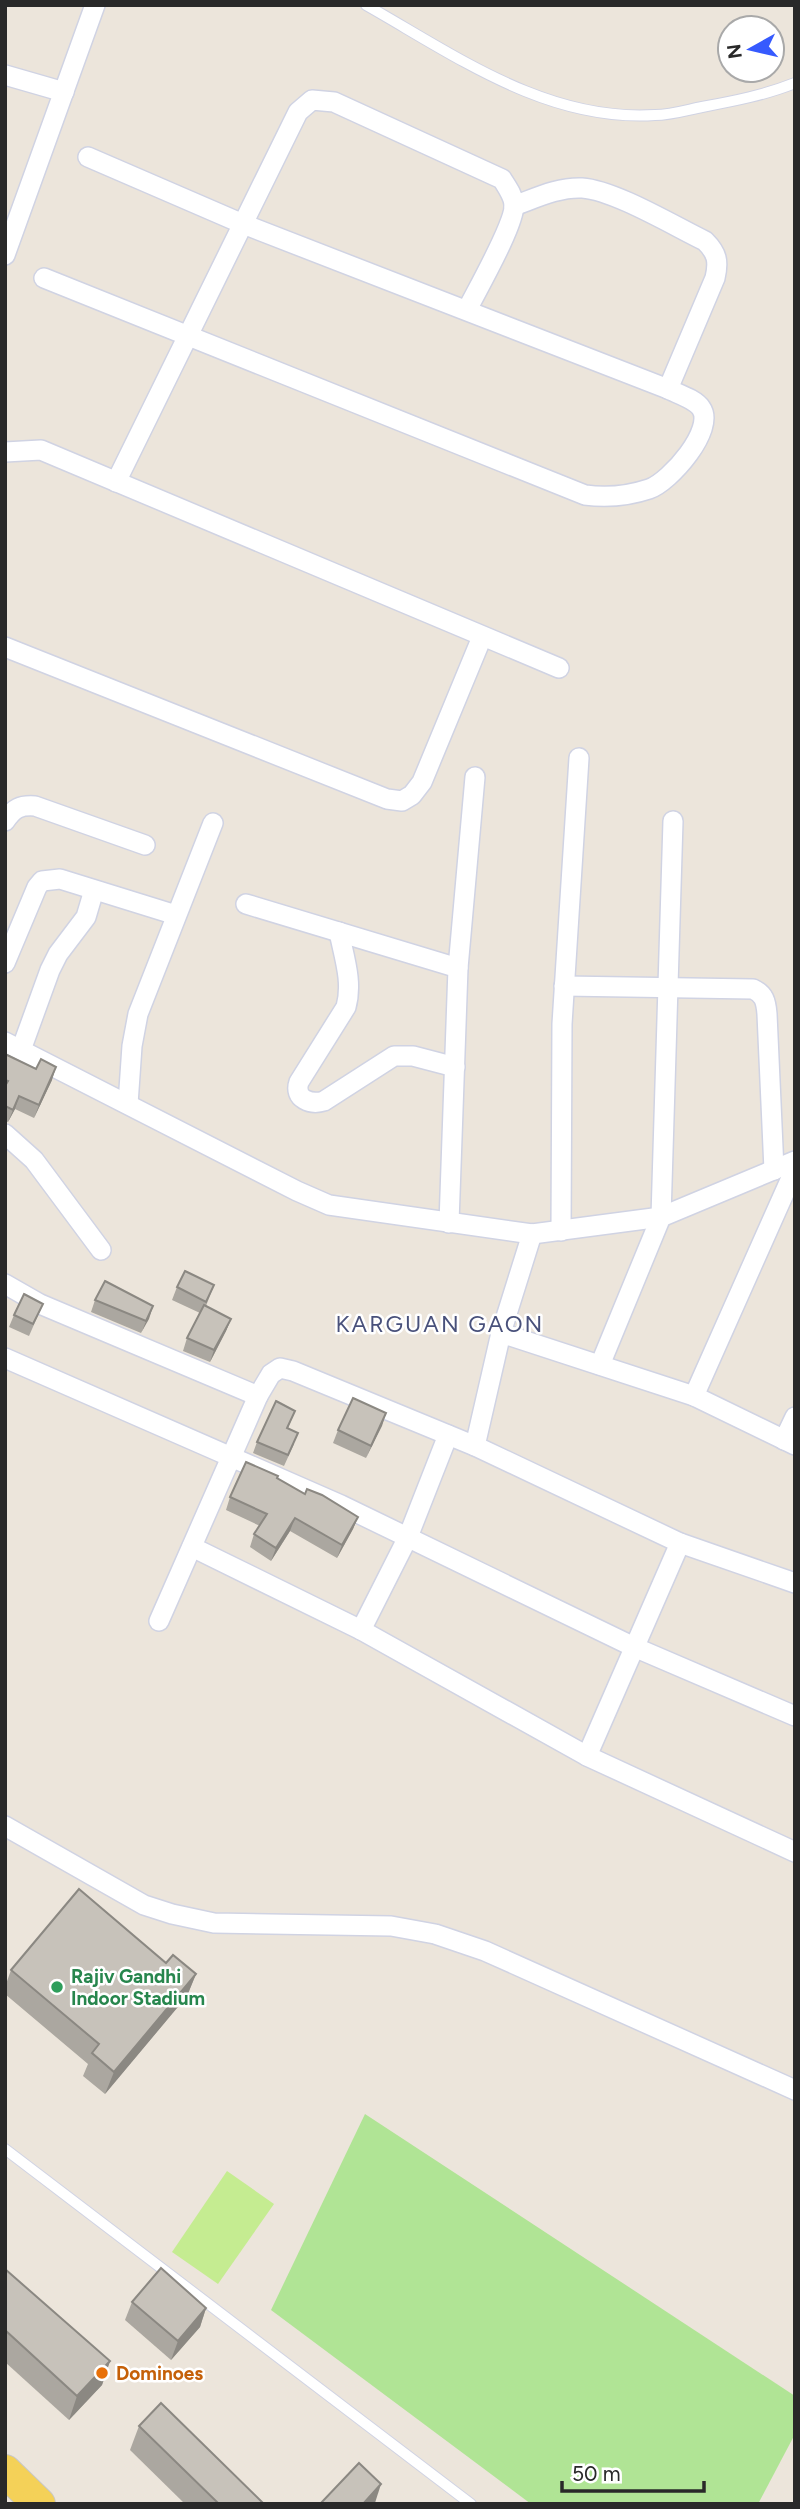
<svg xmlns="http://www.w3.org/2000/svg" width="800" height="2509" font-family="Figtree,sans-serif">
<rect width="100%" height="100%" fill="#ece5db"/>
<path fill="#b0e495" d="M365,2114L795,2396V2434L758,2504H531L271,2310Z"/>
<path fill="#c5ec91" d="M227,2171L274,2204L218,2284L172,2252Z"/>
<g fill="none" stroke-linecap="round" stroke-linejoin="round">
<g stroke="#d0d3e3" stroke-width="12">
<g id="service">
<path d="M366,5C456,56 547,122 655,115C671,115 687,110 702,107C734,101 765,95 795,83"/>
<path d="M5,2149L471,2504"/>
</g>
</g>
<g stroke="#d0d3e3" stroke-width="22">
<g id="minor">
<path d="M5,75L64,92"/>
<path d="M514,206C536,198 558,187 582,188C614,190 674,226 705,241C717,253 719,261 715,278L668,389"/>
<path d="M5,255L95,5"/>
<path d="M44,278L585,495C607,498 628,496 649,489C670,482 716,429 701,408C695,399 678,394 668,389L243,224L88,157"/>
<path d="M5,452L41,450L559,668"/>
<path d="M116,482L298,112L312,100L334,102L502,179C507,187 513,195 514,204C516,222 477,290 467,310"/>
<path d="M5,647L387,799L402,801L412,795L422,782L482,637"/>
<path d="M5,821C14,808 20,805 35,806L145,845"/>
<path d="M246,904L458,968L449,1223"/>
<path d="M339,932C344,957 353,982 346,1007L299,1082C293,1099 311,1105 324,1101L394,1056H413L455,1067"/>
<path d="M5,963L37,887L42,881L60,879L176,915"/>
<path d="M458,968L475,777"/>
<path d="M564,986L753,989C764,994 766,1001 767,1014L774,1170"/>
<path d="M5,1042L297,1191L329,1205L532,1234L661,1217L795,1161"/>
<path d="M21,1050L50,970L58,954L86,917L94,890"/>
<path d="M128,1104L132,1046L138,1014L213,823"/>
<path d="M5,1134L34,1160L101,1250"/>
<path d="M561,1231L562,1024L579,758"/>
<path d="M532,1234L501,1333L475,1446L680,1543L795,1583"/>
<path d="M5,1284L40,1304L258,1396L271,1374L280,1368L293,1371L475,1446"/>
<path d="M501,1333L694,1396L795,1445"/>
<path d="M5,1358L341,1505L634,1647L795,1716"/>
<path d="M600,1365L661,1217L673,821"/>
<path d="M694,1396L795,1169"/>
<path d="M784,1440L795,1417"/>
<path d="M192,1547L361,1630L587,1756L795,1852"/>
<path d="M159,1621L258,1396"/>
<path d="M361,1630L408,1537L448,1435"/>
<path d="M587,1756L680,1543"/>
<path d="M5,1826L144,1905L172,1914L214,1923L391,1926L435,1934L485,1951L795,2090"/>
</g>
</g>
<g stroke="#c7c7c7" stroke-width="34">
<path id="primary" d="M5,2471L39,2504"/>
</g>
<use href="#service" stroke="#fff" stroke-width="10"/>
<use href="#minor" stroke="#fff" stroke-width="19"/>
<use href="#primary" stroke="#f4d158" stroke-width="32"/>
</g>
<g fill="#aba7a0">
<path d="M5,1054L52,1080L34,1118L15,1109L8,1122L5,1121Z"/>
<path d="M214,1285L206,1306L231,1319L226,1331L210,1362L183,1351L187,1338L200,1313L172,1300L177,1287Z"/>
<path d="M95,1300L153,1306L141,1333L91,1312Z"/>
<path d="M43,1304L29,1336L9,1327L14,1315Z"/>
<path d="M295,1411L288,1428L294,1444L284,1466L253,1453L257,1442Z"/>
<path d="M386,1413L366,1458L333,1443L338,1430Z"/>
<path d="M277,1478L305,1494L358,1517L353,1529L337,1558L290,1531L271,1561L250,1547L254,1534L260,1526L226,1510L230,1497Z"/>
<path d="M166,1963L196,1974L187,1996L105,2094L83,2076L88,2064L5,1994V1987L11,1970Z"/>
<path d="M5,2269L110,2361L102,2385L69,2420L5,2362Z"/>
<path d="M132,2302L206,2308L200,2327L171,2360L125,2320Z"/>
<path d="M139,2426L264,2504H185L130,2450Z"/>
</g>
<g fill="#8b8882">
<path d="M56,1067L52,1080L34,1118L39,1105Z"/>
<path d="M19,1096L15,1109L8,1122L13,1110Z"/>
<path d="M153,1306L149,1319L141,1333L146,1321Z"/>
<path d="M231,1319L226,1331L210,1362L214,1350Z"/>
<path d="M386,1413L382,1426L366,1458L371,1446Z"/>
<path d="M358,1517L353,1529L337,1558L342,1545Z"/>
<path d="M295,1518L290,1531L271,1561L276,1548Z"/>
<path d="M196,1974L187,1996L105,2094L114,2072Z"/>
<path d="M206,2308L200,2327L171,2360L178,2341Z"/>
<path d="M110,2361L102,2385L69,2420L77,2396Z"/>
<path d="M381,2484L375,2503L363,2504Z"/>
</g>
<g fill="#c7c2ba" stroke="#8b8882" stroke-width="2">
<path d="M5,1054L36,1069L41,1059L56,1067L39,1105L19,1096L13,1110L5,1106V1086L8,1081L5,1080Z"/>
<path d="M185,1271L214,1285L206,1302L177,1287Z"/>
<path d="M105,1281L153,1306L146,1321L95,1300Z"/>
<path d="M24,1294L43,1304L33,1324L14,1315Z"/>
<path d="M204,1305L231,1319L214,1350L187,1338Z"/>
<path d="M353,1398L386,1413L371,1446L338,1430Z"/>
<path d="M276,1401L295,1411L287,1428L298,1433L288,1455L257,1442Z"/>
<path d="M246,1462L278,1476L277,1478L305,1494L307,1489L322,1495L358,1517L342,1545L295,1518L276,1548L254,1534L267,1514L230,1497Z"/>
<path d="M79,1889L166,1963L173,1955L196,1974L114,2072L92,2053L99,2044L11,1970Z"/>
<path d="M161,2268L206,2308L178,2341L132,2302Z"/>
<path d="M5,2269L110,2361L77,2396L5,2330Z"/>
<path d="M161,2403L264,2504H219L139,2426Z"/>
<path d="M359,2463L381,2484L363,2504H320Z"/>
</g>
<circle fill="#2e9e5b" stroke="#fff" stroke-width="2.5" cx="57" cy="1987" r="7"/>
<circle fill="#e8710a" stroke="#fff" stroke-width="2.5" cx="102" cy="2373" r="7"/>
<g text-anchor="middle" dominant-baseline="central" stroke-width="5" stroke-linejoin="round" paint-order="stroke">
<g font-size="19" font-weight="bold" fill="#27864d" stroke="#fff" text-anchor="start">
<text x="71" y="1976">Rajiv Gandhi<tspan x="71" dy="22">Indoor Stadium</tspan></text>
</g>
<g font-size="19" font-weight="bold" fill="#c56008" stroke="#fff" text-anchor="start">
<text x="116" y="2373">Dominoes</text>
</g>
<g font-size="23" letter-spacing="2" fill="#49517b" stroke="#fff">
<text x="440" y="1324">KARGUAN GAON</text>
</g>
</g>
<rect width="800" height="2509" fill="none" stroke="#292929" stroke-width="14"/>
<g transform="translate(751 49) rotate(262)"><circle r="33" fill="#ffffff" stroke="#a9a9a9" stroke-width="2"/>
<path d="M0-5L12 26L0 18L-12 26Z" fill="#365afe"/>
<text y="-10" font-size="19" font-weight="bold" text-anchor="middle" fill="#292929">N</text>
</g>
<path d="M562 2481v10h142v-10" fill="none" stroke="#292929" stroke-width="3.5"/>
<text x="572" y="2481" font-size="21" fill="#292929" stroke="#ffffff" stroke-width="5" paint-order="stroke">50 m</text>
</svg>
